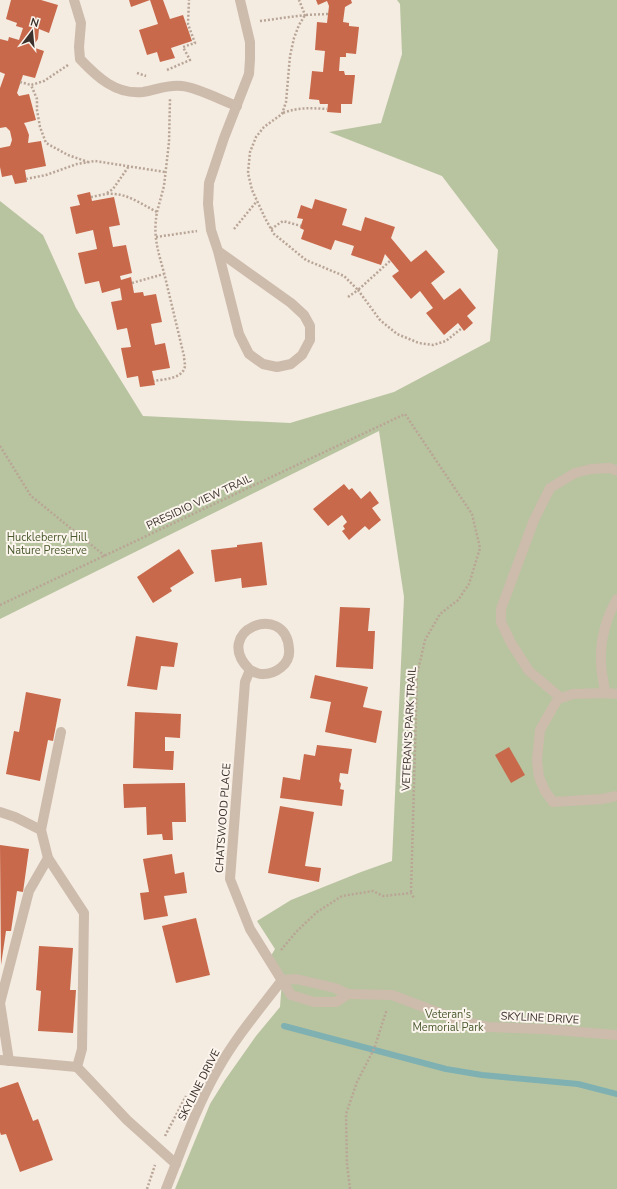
<svg xmlns="http://www.w3.org/2000/svg" width="617" height="1189" font-family="'Nunito Sans',sans-serif">
<rect width="100%" height="100%" fill="#f4ebe1"/>
<path fill="#b8c4a0" d="M397,0H617V1189H175L210,1104L225,1080L256,1036L280,1007L282,980L269,959L275,949L257,921L291,900L361,872L392,861L404,597L379,431L0,619V201L43,235L76,308L143,416L290,423L394,392L490,341L498,250L442,176L329,132L381,123L402,54L400,4Z"/>
<g fill="none" stroke-linecap="round" stroke-linejoin="round">
<path stroke="#7fb0b2" stroke-width="6" d="M284,1026L446,1069L482,1075L578,1084L617,1094"/>
</g>
<g fill="#c8694b">
<path d="M11,0H41L58,5L49,33L39,29L38,39L32,47L44,51L35,78L23,75L17,93L19,96L29,94L36,120L24,123L26,127L29,135L28,143L41,141L46,166L25,170L27,182L15,184L12,175L2,177L0,167V148L10,146L12,140L10,131L6,127L0,128V88L5,74L0,72V39L8,41L9,37L19,40L23,28L16,26L17,23L6,19Z"/>
<path d="M129,0H163L170,19L183,15L192,41L171,48L175,58L160,62L157,52L147,55L139,30L158,24L150,0L131,7Z"/>
<path d="M316,0H351L352,3L345,7L343,22L349,23V26L359,27L356,54L346,53V57H340L339,71H344L345,75H355L352,104H341V113L327,112L328,104H320L319,100L309,99L312,71L323,72L325,51L315,50L317,22L327,23L329,6L327,1L318,5Z"/>
<path d="M90,192L92,201L114,197L120,225L109,227L113,247L126,245L132,273L120,276L121,280L131,277L134,293L143,292L144,296L156,294L162,322L151,324L155,345L165,343L170,368L152,371L155,385L140,387L138,376L127,378L121,348L131,347L127,328L117,330L111,302L122,300L120,288L102,293L99,281L85,284L78,253L97,249L93,230L76,234L70,207L80,205L77,195Z"/>
<path d="M315,199L347,209L342,225L361,231L365,217L395,227L391,238L411,262L426,250L445,272L431,283L444,300L460,288L476,308L467,316L473,323L464,331L458,323L444,335L426,313L433,308L420,291L411,299L392,276L399,271L385,254L381,265L351,255L354,246L335,240L331,250L301,239L304,230L300,228L303,219L297,218L301,205L312,209Z"/>
<path d="M344,484L349,490L352,488L361,499L370,491L379,503L372,508L381,520L369,530L365,526L349,540L342,531L345,529L343,526L347,522L342,515L328,526L313,509Z"/>
<path d="M262,542L267,585L242,588L241,578L215,582L211,550L237,547V545Z"/>
<path d="M179,549L194,573L170,588L172,591L153,603L137,577Z"/>
<path d="M340,607L370,608L368,631H375L373,669L336,667Z"/>
<path d="M136,636L178,643L174,667L161,666L157,690L127,686Z"/>
<path d="M315,675L368,687L363,707L382,711L376,743L325,732L331,702L310,698Z"/>
<path d="M26,692L61,699L53,741L48,740L40,781L6,774L14,731L19,732Z"/>
<path d="M135,712L181,714L180,738L165,737V751H174L173,770L133,768Z"/>
<path d="M317,745L352,749L348,774L340,773L339,781L341,784L340,789L344,790L342,806L280,798L283,777L300,780L304,754L315,756Z"/>
<path d="M509,747L525,775L511,783L495,755Z"/>
<path d="M185,783L186,822H172L173,840H163L162,834L147,835L146,807L124,808L123,784Z"/>
<path d="M280,806L314,812L305,866L321,868L319,882L268,873Z"/>
<path d="M0,845L29,849L23,892L17,891L11,931H6L1,965Z"/>
<path d="M172,854L175,874L184,872L187,893L164,896L168,916L144,920L140,893L149,892L143,859Z"/>
<path d="M196,918L210,975L176,983L162,926Z"/>
<path d="M39,946L73,948L70,990H76L73,1033L38,1031L41,991L36,990Z"/>
<path d="M18,1082L33,1121L38,1119L53,1160L20,1172L6,1134L1,1135L0,1132V1088Z"/>
</g>
<g fill="none" stroke-linecap="round" stroke-linejoin="round">
<g stroke="#b9a596" stroke-width="2.5" stroke-dasharray="2 2" stroke-linecap="butt">
<path d="M328,14L305,15L299,25L294,38L290,56L286,102L282,114L264,127L256,137L250,152L248,173L252,190L265,218L274,234L306,260L344,276L358,290L390,261"/>
<path d="M260,21L305,15L299,0"/>
<path d="M68,65L44,81L31,85L37,99V110L40,127L46,143L68,155L88,162"/>
<path d="M167,70L190,60L183,47L195,43L188,24L189,0"/>
<path d="M137,73L146,76"/>
<path d="M20,82L31,85"/>
<path d="M283,113C299,107 311,108 327,109"/>
<path d="M26,179L46,175L77,164L95,161L165,172"/>
<path d="M107,193L113,189L129,166"/>
<path d="M91,197C98,196 106,193 113,194C128,194 143,205 157,212C152,240 160,255 166,281C172,306 178,331 184,356C184,359 185,363 185,366C183,379 164,379 154,381"/>
<path d="M157,212L164,186L169,142L170,99"/>
<path d="M234,229L257,201"/>
<path d="M271,229L283,221L301,226"/>
<path d="M156,237L197,231"/>
<path d="M132,283L164,274"/>
<path d="M348,297L358,290L380,320L397,334L419,343L433,345L446,341L462,328"/>
<path d="M0,446L31,496L105,556"/>
<path d="M0,605L405,414L472,514L480,548L469,584L458,600L440,614L425,640L417,675L411,893"/>
<path d="M281,950L296,932L317,912L342,896L373,891L383,896L411,893L414,898"/>
<path d="M165,1136L186,1096"/>
<path d="M147,1189L155,1165"/>
<path d="M350,1189L347,1164L346,1114L357,1082L374,1049L387,1009"/>
</g>
<g stroke="#cdbbac" stroke-width="10">
<path d="M74,0L81,23L79,47L80,59C97,77 116,95 143,92C156,90 168,84 182,86C196,87 223,101 237,106"/>
<path d="M218,251L291,303L304,315L310,326V340L302,355L291,364L277,367L263,364L249,354L239,334L218,251L211,230L208,204L209,183L224,138L249,74L250,59V42L240,0"/>
<path d="M250,670C210,631 286,600 289,649C291,664 275,675 261,674C257,674 253,671 250,670L245,682L230,879L250,929L291,995L314,1002H336L348,994"/>
<path d="M605,693C604,683 601,672 601,662C600,641 606,617 617,599"/>
<path d="M617,694L605,693L573,694L558,699L552,709L540,730L537,760L539,777L545,791L553,802L602,799L617,796"/>
<path d="M561,698L529,671L511,643L501,622V609L534,520L550,488L575,473L591,469L610,468L617,471"/>
<path d="M0,812L15,817L41,830L48,858L84,913L82,1049L77,1067L127,1120L176,1164"/>
<path d="M41,830L61,732"/>
<path d="M0,1060L77,1067"/>
<path d="M9,1061L0,1003L29,891L48,858"/>
<path d="M166,1189C182,1149 196,1107 218,1069C236,1037 260,1009 282,980L296,979L335,988L348,994L392,995L455,1019L487,1027L543,1029L617,1035"/>
</g>
</g>
<g text-anchor="middle" dominant-baseline="central" stroke-width="4" stroke-linejoin="round" paint-order="stroke">
<g font-size="11" fill="#3b302b" stroke="#fbf5ee">
<text transform="translate(199 502) rotate(-25)">PRESIDIO VIEW TRAIL</text>
<text transform="translate(409 729) rotate(-87)">VETERAN'S PARK TRAIL</text>
<text transform="translate(223 818) rotate(-86)">CHATSWOOD PLACE</text>
<text transform="translate(540 1018) rotate(3)">SKYLINE DRIVE</text>
<text transform="translate(199 1085) rotate(-63)">SKYLINE DRIVE</text>
</g>
<g font-size="11" fill="#4a5a2e" stroke="#fbf5ee">
<text x="47" y="537">Huckleberry Hill<tspan x="47" dy="13">Nature Preserve</tspan></text>
<text x="448" y="1014">Veteran's<tspan x="448" dy="13">Memorial Park</tspan></text>
</g>
</g>
<g transform="translate(32 32) rotate(16)" stroke="#fbf5ee" stroke-width="3" paint-order="stroke">
<path d="M0-3L7 15L0 10L-7 15Z" fill="#3b302b"/>
<text y="-6" font-size="11" font-weight="bold" text-anchor="middle" fill="#3b302b">N</text>
</g>
</svg>
